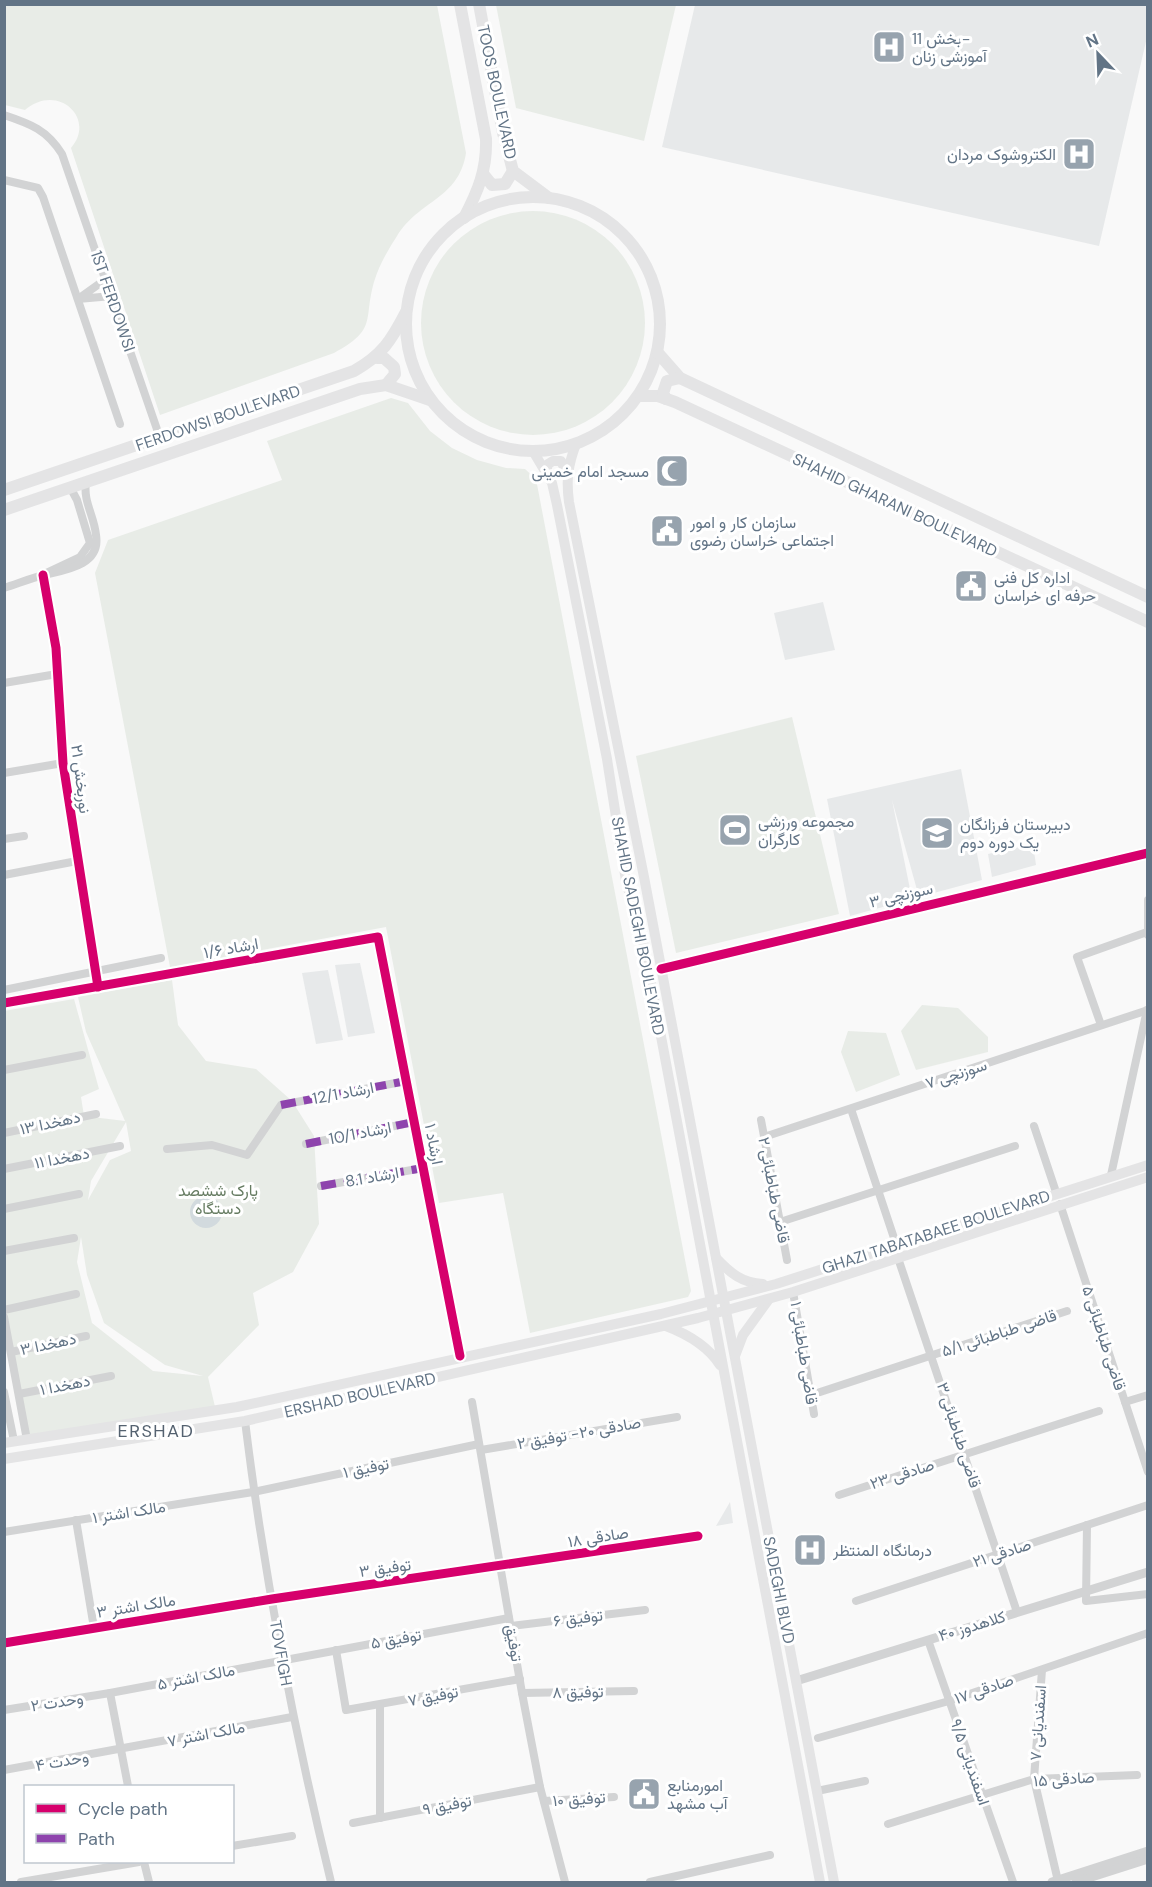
<svg xmlns="http://www.w3.org/2000/svg" width="1152" height="1887" font-family="'DM Sans',Vazirmatn,sans-serif">
<rect width="100%" height="100%" fill="#f9f9f9"/>
<g fill="#e7e9ea">
<path d="M695,5H1147V37L1099,246L662,147Z"/>
<path d="M823,602L835,650L785,660L774,613Z"/>
<path d="M961,769L982,880L919,897L892,800L912,899L850,916L827,799Z"/>
<path d="M1033,844L1036,865L992,877L988,854Z"/>
<path d="M360,963L375,1033L348,1037L335,965Z"/>
<path d="M328,970L343,1040L316,1044L302,973Z"/>
<path d="M730,1502L733,1523L716,1526Z"/>
</g>
<g fill="#e8ece7" fill-rule="evenodd">
<path d="M4,5H437L466,153C459,199 419,200 397,236C388,250 379,265 374,282C363,321 378,329 334,353L160,415L71,148C97,118 57,82 25,110L5,105Z"/>
<path d="M496,5H676L644,141L516,108Z"/>
<circle cx="533" cy="323" r="112"/>
<path d="M391,398L408,403L430,431L452,448L477,460L506,468L525,469L536,479L691,1291L688,1297L530,1333L503,1193L439,1203L386,927L170,967L95,573L108,540L282,480L267,441Z"/>
<path d="M792,717L839,914L676,953L636,756Z"/>
<path d="M172,980L178,1025L206,1061L256,1069L292,1101L314,1136L319,1224L293,1272L253,1293L259,1325L208,1377L216,1411L27,1440L5,1308L4,1011L74,999L99,1089L81,1097L84,1116L125,1121L86,1032L78,997ZM126,1122L131,1151L110,1160L88,1200L91,1181ZM81,1237L87,1275L104,1323L165,1365L203,1376L153,1371L92,1323L77,1262Z"/>
<path d="M922,1005L958,1008L988,1037V1052L916,1070L901,1031Z"/>
<path d="M848,1031L886,1033L900,1075L856,1092L841,1052Z"/>
</g>
<circle fill="#d2dade" cx="206" cy="1212" r="16"/>
<g fill="none" stroke-linecap="round" stroke-linejoin="round">
<g stroke="#d2d3d4" stroke-width="8">
<path d="M4,115C31,124 47,130 62,154L160,438"/>
<path d="M4,180L38,188L43,197L120,424"/>
<path d="M106,279L78,299L112,296"/>
<path d="M46,573L80,557L90,543L77,500L70,487"/>
<path d="M43,575L56,648L63,763L98,987"/>
<path d="M4,588C17,584 31,578 44,575C66,570 101,565 96,535C94,515 83,502 86,482"/>
<path d="M4,683L51,675"/>
<path d="M4,773L63,763"/>
<path d="M4,839L24,836"/>
<path d="M4,875L77,861"/>
<path d="M1148,900V935"/>
<path d="M661,969L1148,853"/>
<path d="M4,990L161,958"/>
<path d="M4,1003L378,937L460,1356"/>
<path d="M1101,1025L1077,957L1147,932"/>
<path d="M4,1070L82,1055"/>
<path d="M851,1109L897,1247"/>
<path d="M761,1120L787,1260"/>
<path d="M1034,1126L1056,1192"/>
<path d="M4,1133L96,1114"/>
<path d="M764,1137L1148,1010"/>
<path d="M306,1144L414,1122"/>
<path d="M167,1149L212,1145L247,1155L281,1105L406,1081"/>
<path d="M4,1169L120,1146"/>
<path d="M1111,1175L1147,1010"/>
<path d="M321,1186L423,1168"/>
<path d="M1060,1204L1148,1472"/>
<path d="M4,1209L79,1194"/>
<path d="M780,1222L1015,1146"/>
<path d="M4,1251L74,1238"/>
<path d="M898,1258L1017,1612"/>
<path d="M793,1292L814,1414"/>
<path d="M4,1310L76,1294"/>
<path d="M4,1317L27,1440"/>
<path d="M11,1352L86,1336"/>
<path d="M4,1392L14,1441"/>
<path d="M19,1394L111,1376"/>
<path d="M811,1395L1067,1311"/>
<path d="M472,1402L522,1693L540,1787L565,1882"/>
<path d="M1125,1402L1148,1395"/>
<path d="M245,1421C264,1577 294,1730 331,1882"/>
<path d="M481,1450L677,1417"/>
<path d="M839,1495L1099,1411"/>
<path d="M76,1520L94,1628"/>
<path d="M1087,1525L1086,1601L1148,1594"/>
<path d="M4,1532L253,1492L479,1444"/>
<path d="M856,1601L1148,1505"/>
<path d="M511,1626L645,1610"/>
<path d="M928,1640L1013,1882"/>
<path d="M4,1643L272,1599L698,1536"/>
<path d="M336,1650L346,1710L520,1679"/>
<path d="M1042,1670L1034,1779L1058,1881"/>
<path d="M110,1693L128,1786"/>
<path d="M522,1693L634,1691"/>
<path d="M4,1710L110,1693L509,1618"/>
<path d="M818,1738L949,1701L1148,1633"/>
<path d="M4,1770L292,1717"/>
<path d="M817,1791L865,1781"/>
<path d="M544,1801L614,1797"/>
<path d="M380,1818V1706"/>
<path d="M353,1823L540,1787"/>
<path d="M888,1824L1034,1779L1137,1775"/>
<path d="M232,1846L292,1836"/>
<path d="M144,1862L149,1882"/>
<path d="M21,1882L139,1862"/>
<path d="M650,1882L770,1855"/>
</g>
<g stroke="#d2d3d4" stroke-width="9">
<path d="M796,1681L1148,1572"/>
<path d="M1052,1882L1148,1851"/>
<path d="M1076,1882L1148,1859"/>
</g>
<g stroke="#e4e4e5" stroke-width="10">
<path d="M576,444C568,465 566,480 569,502L644,877L834,1882"/>
<path d="M533,451L552,483L557,505L607,759L626,881L644,946L820,1882"/>
<path d="M546,472L548,464L553,461H561L567,473"/>
<path d="M716,1258C730,1273 742,1283 763,1284"/>
<path d="M666,1326C687,1334 708,1346 720,1365"/>
<path d="M735,1356L743,1335L769,1299"/>
<path d="M4,1443L237,1407L661,1314L776,1284L1148,1165"/>
<path d="M4,1459L245,1421L698,1318L793,1292L1148,1177"/>
</g>
<g stroke="#e4e4e5" stroke-width="12">
<path d="M460,4L486,139C487,170 478,191 464,218"/>
<path d="M479,4L503,133L513,171L549,198"/>
<path d="M484,175L492,185L505,184L513,171"/>
<circle cx="533" cy="324" r="127"/>
<path d="M658,353L680,378L1148,597"/>
<path d="M377,358H384L394,367L395,374L386,385"/>
<path d="M641,396H658L675,402L1148,622"/>
<path d="M666,399L663,393L667,381L680,378"/>
<path d="M4,490L354,371C382,355 391,341 406,312"/>
<path d="M4,510L360,389L386,385L430,400"/>
</g>
<g stroke="#8e44ad" stroke-width="8" stroke-dasharray="15 8" stroke-linecap="butt">
<path d="M281,1105L406,1081"/>
<path d="M306,1144L414,1122"/>
<path d="M321,1186L423,1168"/>
</g>
<g stroke="#fff" stroke-width="13">
<g id="cycleway">
<path d="M43,575L56,648L63,763L98,987"/>
<path d="M661,969L1148,853"/>
<path d="M4,1003L378,937L460,1356"/>
<path d="M4,1643L272,1599L698,1536"/>
</g>
</g>
<use href="#cycleway" stroke="#d6006c" stroke-width="9"/>
</g>
<defs>
<g id="hospital-square" transform="scale(1.725)"><rect x="-9" y="-9" width="18" height="18" rx="4" fill="#97a3ae" stroke="#fff"/><path d="M-5-5h3v3.5h4V-5h3V5h-3V1.5h-4V5h-3Z" fill="#fff"/></g>
<g id="mosque-square" transform="scale(1.725)"><rect x="-9" y="-9" width="18" height="18" rx="4" fill="#97a3ae" stroke="#fff"/><path d="M3.5-4.9A6 6 0 1 0 3.5 4.9A5 5 0 1 1 3.5-4.9Z" fill="#fff"/></g>
<g id="civic-square" transform="scale(1.725)"><rect x="-9" y="-9" width="18" height="18" rx="4" fill="#97a3ae" stroke="#fff"/><path d="M-.6-6.5H3V-4.5H.6V-3L4-1V1h2V6H-6V1h2V-1L-.6-3ZM-1.2 2.5V6h2.4V2.5Z" fill="#fff"/></g>
<g id="stadium-square" transform="scale(1.725)"><rect x="-9" y="-9" width="18" height="18" rx="4" fill="#97a3ae" stroke="#fff"/><path d="M0-5a6.5 5 0 1 0 0 10a6.5 5 0 1 0 0-10ZM-3.5-1.8h7v3.6h-7Z" fill="#fff"/></g>
<g id="school-square" transform="scale(1.725)"><rect x="-9" y="-9" width="18" height="18" rx="4" fill="#97a3ae" stroke="#fff"/><path d="M0-5L7-2L0 1L-7-2ZM-4 1L0 2.5L4 1V4Q0 6-4 4Z" fill="#fff"/></g>
</defs>
<g fill-rule="evenodd">
<use href="#hospital-square" x="889" y="47"/>
<use href="#hospital-square" x="1079" y="154"/>
<use href="#mosque-square" x="672" y="471"/>
<use href="#civic-square" x="667" y="531"/>
<use href="#civic-square" x="971" y="586"/>
<use href="#stadium-square" x="735" y="830"/>
<use href="#school-square" x="937" y="833"/>
<use href="#hospital-square" x="810" y="1550"/>
<use href="#civic-square" x="644" y="1794"/>
</g>
<g text-anchor="middle" dominant-baseline="central" stroke-width="6" stroke-linejoin="round" paint-order="stroke">
<g font-size="16" fill="#627486" stroke="#fff" text-anchor="start">
<text x="912" y="38">بخش 11-<tspan x="912" dy="18">آموزشی زنان</tspan></text>
<text x="1056" y="154" text-anchor="end">الکتروشوک مردان</text>
<text x="649" y="471" text-anchor="end">مسجد امام خمینی</text>
<text x="690" y="522">سازمان کار و امور<tspan x="690" dy="18">اجتماعی خراسان رضوی</tspan></text>
<text x="994" y="577">اداره کل فنی<tspan x="994" dy="18">حرفه ای خراسان</tspan></text>
<text x="758" y="821">مجموعه ورزشی<tspan x="758" dy="18">کارگران</tspan></text>
<text x="960" y="824">دبیرستان فرزانگان<tspan x="960" dy="18">یک دوره دوم</tspan></text>
<text x="833" y="1550">درمانگاه المنتظر</text>
<text x="667" y="1785">امورمنابع<tspan x="667" dy="18">آب مشهد</tspan></text>
</g>
<g font-size="16" fill="#627486" stroke="#fff">
<text transform="translate(497 92) rotate(78)">TOOS BOULEVARD</text>
<text transform="translate(113 301) rotate(71)">1ST FERDOWSI</text>
<text transform="translate(218 418) rotate(-19)">FERDOWSI BOULEVARD</text>
<text transform="translate(895 505) rotate(25)">SHAHID GHARANI BOULEVARD</text>
<text transform="translate(81 779) rotate(83)">نوربخش ۲۱</text>
<text transform="translate(901 895) rotate(-13)">سوزنچی ۳</text>
<text transform="translate(638 926) rotate(79)">SHAHID SADEGHI BOULEVARD</text>
<text transform="translate(231 948) rotate(-10)">ارشاد ۱/۶</text>
<text transform="translate(956 1074) rotate(-18)">سوزنچی ۷</text>
<text transform="translate(343 1093) rotate(-11)">ارشاد 12/1</text>
<text transform="translate(50 1123) rotate(-12)">دهخدا ۱۳</text>
<text transform="translate(360 1133) rotate(-11)">ارشاد 10/1</text>
<text transform="translate(434 1144) rotate(79)">ارشاد ۱</text>
<text transform="translate(62 1158) rotate(-11)">دهخدا ۱۱</text>
<text transform="translate(372 1177) rotate(-10)">ارشاد 8.1</text>
<text transform="translate(774 1190) rotate(79)">قاضی طباطبائی ۲</text>
<text transform="translate(936 1232) rotate(-18)">GHAZI TABATABAEE BOULEVARD</text>
<text transform="translate(999 1333) rotate(-18)">قاضی طباطبائی ۵/۱</text>
<text transform="translate(1104 1338) rotate(72)">قاضی طباطبائی ۵</text>
<text transform="translate(48 1344) rotate(-12)">دهخدا ۳</text>
<text transform="translate(804 1353) rotate(81)">قاضی طباطبائی ۱</text>
<text transform="translate(65 1385) rotate(-11)">دهخدا ۱</text>
<text transform="translate(360 1395) rotate(-13)">ERSHAD BOULEVARD</text>
<text transform="translate(579 1433) rotate(-10)">صادقی ۲۰- توفیق ۲</text>
<text transform="translate(959 1435) rotate(72)">قاضی طباطبائی ۳</text>
<text transform="translate(366 1468) rotate(-12)">توفیق ۱</text>
<text transform="translate(902 1474) rotate(-18)">صادقی ۲۳</text>
<text transform="translate(129 1512) rotate(-9)">مالک اشتر ۱</text>
<text transform="translate(598 1537) rotate(-9)">صادقی ۱۸</text>
<text transform="translate(1002 1553) rotate(-18)">صادقی ۲۱</text>
<text transform="translate(385 1568) rotate(-8)">توفیق ۳</text>
<text transform="translate(779 1590) rotate(79)">SADEGHI BLVD</text>
<text transform="translate(136 1606) rotate(-9)">مالک اشتر ۳</text>
<text transform="translate(578 1618) rotate(-7)">توفیق ۶</text>
<text transform="translate(972 1626) rotate(-17)">کلاهدوز ۴۰</text>
<text transform="translate(396 1639) rotate(-10)">توفیق ۵</text>
<text transform="translate(514 1643) rotate(80)">توفیق</text>
<text transform="translate(281 1653) rotate(80)">TOVFIGH</text>
<text transform="translate(196 1677) rotate(-11)">مالک اشتر ۵</text>
<text transform="translate(984 1689) rotate(-19)">صادقی ۱۷</text>
<text transform="translate(578 1692) rotate(-1)">توفیق ۸</text>
<text transform="translate(433 1696) rotate(-11)">توفیق ۷</text>
<text transform="translate(57 1702) rotate(-9)">وحدت ۲</text>
<text transform="translate(1038 1723) rotate(-86)">اسفندیانی ۷</text>
<text transform="translate(206 1734) rotate(-11)">مالک اشتر ۷</text>
<text transform="translate(62 1761) rotate(-10)">وحدت ۴</text>
<text transform="translate(970 1762) rotate(71)">اسفندیانی ۹/۵</text>
<text transform="translate(1064 1779) rotate(-4)">صادقی ۱۵</text>
<text transform="translate(579 1799) rotate(-4)">توفیق ۱۰</text>
<text transform="translate(447 1805) rotate(-11)">توفیق ۹</text>
</g>
<g font-size="16" fill="#667c62" stroke="#fff">
<text x="218" y="1190">پارک‌ ششصد<tspan x="218" dy="18">دستگاه</tspan></text>
</g>
<g font-size="18" letter-spacing="1.5" fill="#556270" stroke="#fff">
<text x="156" y="1431">ERSHAD</text>
</g>
</g>
<rect width="1152" height="1887" fill="none" stroke="#627486" stroke-width="12"/>
<rect x="24" y="1785" width="210" height="78" fill="#ffffff" stroke="#c0c7cf" stroke-width="1.5"/>
<rect x="36" y="1804" width="30" height="9" fill="#d6006c" stroke="#c0c7cf" stroke-width="1.5"/>
<text x="78" y="1815" font-size="18" fill="#627486">Cycle path</text>
<rect x="36" y="1834" width="30" height="9" fill="#8e44ad" stroke="#c0c7cf" stroke-width="1.5"/>
<text x="78" y="1845" font-size="18" fill="#627486">Path</text>
<g transform="translate(1098 54) rotate(337)" stroke="#ffffff" stroke-width="4.5" paint-order="stroke">
<path d="M0-4.5L10 22L0 15L-10 22Z" fill="#627486"/>
<text y="-9" font-size="16" font-weight="bold" text-anchor="middle" fill="#627486">N</text>
</g>
</svg>
